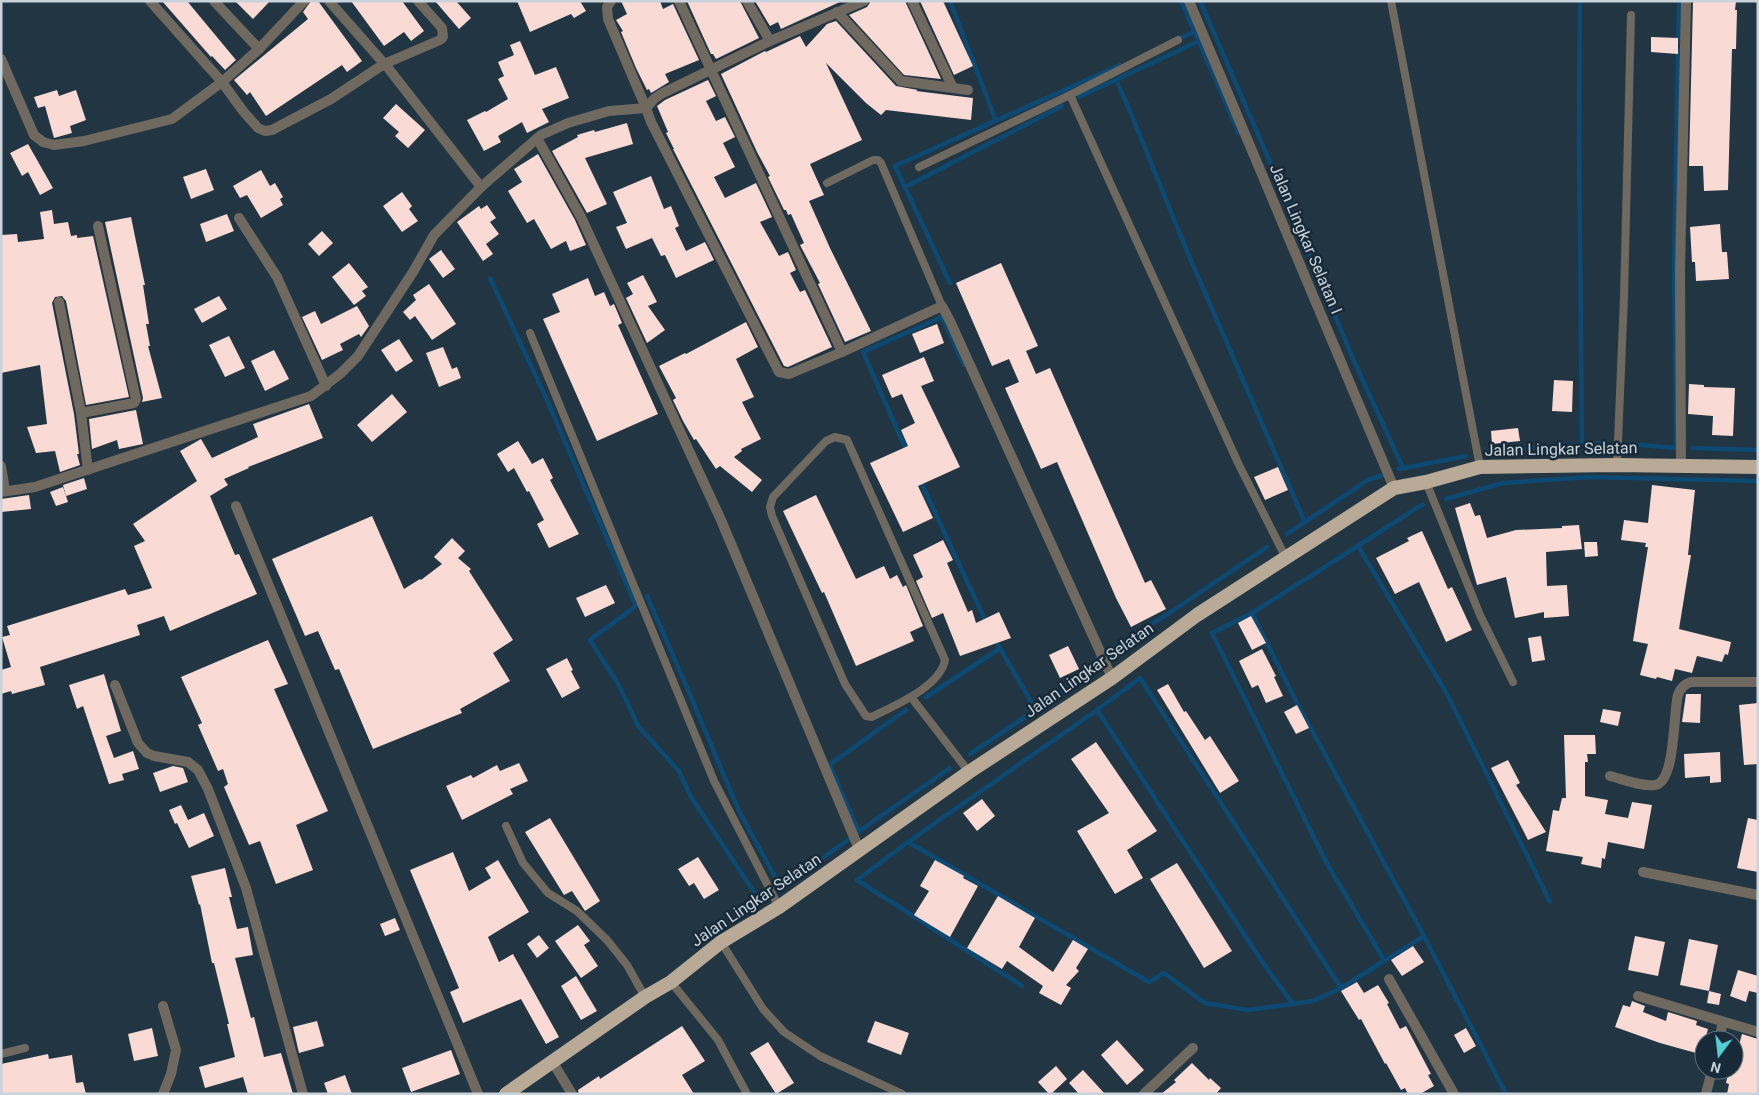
<svg xmlns="http://www.w3.org/2000/svg" width="1759" height="1095" font-family="Roboto,sans-serif">
<rect width="100%" height="100%" fill="#223542"/>
<g fill="none" stroke-linecap="round" stroke-linejoin="round">
<g stroke="#0c4973" stroke-width="4.5">
<path d="M950,1L996,121"/>
<path d="M1181,1L1239,133"/>
<path d="M1200,1L1283,192L1354,361L1403,468"/>
<path d="M1580,1L1579,139L1582,444"/>
<path d="M1178,39L1194,32"/>
<path d="M1678,42L1679,1"/>
<path d="M1118,84L1132,116L1189,256L1305,522"/>
<path d="M1079,97L1199,41"/>
<path d="M905,187L1062,106"/>
<path d="M490,278L547,400L636,606L590,640L620,687L638,726L679,771L691,797L760,901L762,899"/>
<path d="M950,283L895,166L1120,65"/>
<path d="M1630,444L1676,448L1674,268L1678,50"/>
<path d="M1693,448L1758,450"/>
<path d="M1489,451L1606,443"/>
<path d="M907,452L863,352L942,317L964,365"/>
<path d="M1399,469L1466,456"/>
<path d="M920,480L986,622"/>
<path d="M1446,499L1503,483L1590,477L1758,481"/>
<path d="M1287,534L1368,480L1386,474"/>
<path d="M1358,546L1418,507L1423,505"/>
<path d="M647,596L685,683L739,811L781,888L852,837"/>
<path d="M1252,613L1212,633L1326,862L1384,960"/>
<path d="M994,638L1036,710"/>
<path d="M1107,652L1174,610L1267,547"/>
<path d="M926,697L999,649"/>
<path d="M1097,710L1140,678L1341,988"/>
<path d="M970,754L1086,676L1099,657"/>
<path d="M829,764L859,832"/>
<path d="M829,765L906,710"/>
<path d="M858,832L950,768"/>
<path d="M908,842L857,880L1022,986"/>
<path d="M1424,936L1506,1094"/>
<path d="M1293,1004L1263,963L1097,710L908,842L1149,982L1164,973L1205,1003L1248,1010L1313,1001L1341,988L1424,936L1297,703L1252,613L1358,546L1447,694L1550,902"/>
</g>
</g>
<g fill="#fadad4">
<path d="M162,1H187L236,60L225,70L212,56L211,57Z"/>
<path d="M235,1H270L253,19Z"/>
<path d="M311,1H318L362,61L347,72L342,65L266,116L250,92L247,95L234,80L308,19L303,12Z"/>
<path d="M351,1H402L424,31L411,41L404,32L384,46Z"/>
<path d="M435,1H456L471,18L459,29Z"/>
<path d="M517,1H580L586,11L574,18L571,14L530,32Z"/>
<path d="M621,1H660L663,9L673,4L699,60L665,74L669,82L651,93L649,89L647,90L636,68L621,32L623,31L616,20L627,14Z"/>
<path d="M687,1H740L759,38L716,59L713,54H711Z"/>
<path d="M755,1H842L781,29L778,22L770,26Z"/>
<path d="M871,1H905L941,79L904,75L849,15L867,7Z"/>
<path d="M920,1H943L973,66L954,75Z"/>
<path d="M1693,1H1736L1735,10H1737L1736,49H1732L1728,190L1704,191L1703,166H1689Z"/>
<path d="M836,21L896,86L918,90L916,91L973,98L971,120L886,110L881,115L866,103L826,63L862,140L810,164L824,195L809,201L830,248L871,331L845,342L818,284L820,283L800,245L804,243L791,214L788,215L786,210H784L768,177L770,176L757,152L721,74L765,51L766,52L800,36L806,47L827,24Z"/>
<path d="M1651,37L1678,38V54L1651,52Z"/>
<path d="M520,41L535,75L556,67L569,98L542,109L549,122L527,133L522,122L498,136L501,142L484,151L467,120L485,111L486,112L508,99L498,79L504,76L498,62L514,55L510,45Z"/>
<path d="M708,80L716,96L706,101L716,121L725,117L735,137L723,143L735,167L714,177L725,198L756,183L772,217L760,222L779,256L788,252L796,270L790,273L800,292L805,290L832,347L788,367L784,366L673,149H674L666,133L668,132L657,106L665,100Z"/>
<path d="M57,90L59,96L76,90L86,120L70,126L72,133L54,138L45,106L38,108L34,97Z"/>
<path d="M396,104L425,130L408,148L395,136L399,132L383,118Z"/>
<path d="M627,123L633,144L585,158L607,204L587,213L552,151L578,137L577,135L594,130L595,132Z"/>
<path d="M28,144L53,188L40,195L28,172L22,176L10,153Z"/>
<path d="M538,154L575,220L586,245L570,251L566,241L551,249L534,219L527,223L508,191L522,182L514,169Z"/>
<path d="M206,169L214,190L191,199L183,177Z"/>
<path d="M261,170L270,186L275,183L283,197L280,199L283,205L261,218L247,195L240,198L233,186Z"/>
<path d="M651,176L664,209L671,206L679,226L675,228L686,251L705,242L714,260L676,278L665,255L661,256L652,238L626,249L616,227L627,223L613,192Z"/>
<path d="M402,192L412,206L409,209L418,221L402,232L383,206Z"/>
<path d="M487,205L496,218L490,222L499,234L486,244L493,254L483,261L457,222L479,206L481,209Z"/>
<path d="M52,210L54,224L68,222L71,236L77,235V238L93,236L129,397L86,405L66,301L62,296L55,297L52,303L74,414L79,454H77L80,465L60,472L55,451L36,453L27,427L47,424L40,365L1,373V235L17,234L18,242L44,239L40,212Z"/>
<path d="M227,214L234,231L206,242L200,224Z"/>
<path d="M131,217L145,285H143L149,324H146L150,346H148L162,398L142,402L143,398L105,222Z"/>
<path d="M1720,224L1722,252H1727L1729,279L1696,281L1695,262H1692L1690,227Z"/>
<path d="M322,231L333,243L319,256L308,244Z"/>
<path d="M441,250L455,269L443,278L429,259Z"/>
<path d="M349,263L368,287L362,291L366,296L354,305L332,277Z"/>
<path d="M1001,263L1038,346L1026,351L1036,374L1050,368L1145,583L1151,580L1166,609L1131,627L1116,598L1057,462L1041,469L1005,388L1019,382L1009,359L992,366L956,283Z"/>
<path d="M643,275L657,302L648,306L665,330L647,343L626,298L633,294L627,283Z"/>
<path d="M588,278L595,296L604,292L610,306L614,304L622,323L618,325L658,414L597,441L543,319L560,312L552,294Z"/>
<path d="M429,284L456,324L432,340L415,316L410,320L403,312L416,300L413,295Z"/>
<path d="M219,296L227,309L202,323L194,309Z"/>
<path d="M357,306L369,326L361,337L359,334L340,344L343,350L322,360L302,317L315,311L321,324Z"/>
<path d="M746,322L758,347L736,359L754,397L742,402L761,439L741,449L742,451L734,457L762,480L752,492L720,466L716,469L696,439L694,440L683,421L673,400L676,398L659,366L685,353L686,354Z"/>
<path d="M937,324L944,343L920,353L912,334Z"/>
<path d="M229,336L245,368L225,377L209,345Z"/>
<path d="M399,339L413,361L396,372L381,350Z"/>
<path d="M443,347L452,369L457,367L461,378L439,387L426,353Z"/>
<path d="M274,350L289,379L265,391L251,361Z"/>
<path d="M924,357L934,381L921,386L960,467L918,486L933,518L903,532L870,463L908,446L901,430L915,423L902,394L892,398L882,375Z"/>
<path d="M1554,380L1573,381L1572,412L1552,411Z"/>
<path d="M1689,384L1704,385V387L1735,388L1733,436L1712,435L1713,416L1688,414Z"/>
<path d="M392,394L407,412L372,442L357,425Z"/>
<path d="M309,404L323,438L248,467L249,468L224,479L228,485L210,496L235,555L239,554L257,594L170,631L164,616L137,625L140,635L40,667L45,685L12,694L11,691L1,694V670L11,667L2,637L10,635L7,626L125,589L128,595L152,588L134,546L145,541L133,524L197,481L180,451L201,439L212,458L258,437L253,424Z"/>
<path d="M136,410L143,444L119,449L117,440L92,449L89,419Z"/>
<path d="M1518,428L1520,441L1492,444L1491,431Z"/>
<path d="M518,441L532,464L543,458L553,478L550,480L579,534L549,548L537,524L544,520L529,491L527,492L514,468L508,472L497,454Z"/>
<path d="M1278,467L1288,490L1265,500L1254,477Z"/>
<path d="M84,478L87,489L66,496L63,485Z"/>
<path d="M1652,485L1695,490L1688,555H1691L1679,629L1731,642L1728,655L1725,654L1722,662L1697,656L1692,673L1675,669L1672,681L1657,677L1656,679L1640,675L1648,644L1633,641L1648,547H1645L1646,543L1621,540L1624,520L1648,523Z"/>
<path d="M63,487L68,502L56,506L50,492Z"/>
<path d="M29,495L31,509L1,512V499Z"/>
<path d="M816,495L856,579L884,566L890,579L897,575L903,587L906,585L923,626L910,632L914,641L856,666L824,592L822,593L783,511Z"/>
<path d="M1470,503L1475,516L1480,515L1487,538L1516,530L1562,528V526L1579,525L1582,549L1546,552L1547,586L1567,585L1569,616L1544,618V612L1515,618L1506,577L1477,585L1455,508Z"/>
<path d="M372,516L404,589L420,579L421,580L442,564L434,557L452,538L465,551L458,558L471,569L469,571L513,640L493,653L510,681L460,709L462,713L373,749L339,669L335,670L318,631L305,636L272,559Z"/>
<path d="M1422,531L1448,589L1452,587L1472,630L1446,642L1419,582L1395,594L1376,558L1409,541L1407,538Z"/>
<path d="M943,540L953,560L947,563L968,612L972,610L976,623L999,612L1011,638L960,656L943,613L932,618L916,581L923,577L913,555Z"/>
<path d="M1584,542H1597L1598,556L1585,557Z"/>
<path d="M606,585L615,603L585,617L576,598Z"/>
<path d="M1251,616L1266,643L1252,650L1238,623Z"/>
<path d="M1541,636L1545,660L1532,662L1528,638Z"/>
<path d="M268,640L288,684L274,689L328,811L296,825L313,870L276,884L260,841L249,845L224,787L228,784L223,769L218,771L198,725L202,723L181,677Z"/>
<path d="M1068,646L1079,669L1060,678L1049,655Z"/>
<path d="M1262,649L1276,676L1274,677L1283,696L1266,703L1258,685L1252,688L1239,661Z"/>
<path d="M567,658L573,670L571,671L580,688L562,698L546,669Z"/>
<path d="M104,674L121,731L106,736L114,758L133,751L139,769L122,774L124,780L109,784L83,706L77,709L69,685Z"/>
<path d="M1168,684L1184,712L1186,711L1205,740L1210,736L1239,781L1220,793L1157,690Z"/>
<path d="M1686,694H1701L1700,723L1682,722Z"/>
<path d="M1758,703V764L1744,765L1739,705Z"/>
<path d="M1297,705L1309,728L1296,734L1284,712Z"/>
<path d="M1603,709L1621,712L1618,726L1600,722Z"/>
<path d="M1564,735H1595L1596,754H1587L1588,762H1585V796L1608,800L1605,814L1628,818L1632,802L1652,805L1644,849L1608,842L1605,859L1602,858L1601,868L1581,864L1583,857L1546,851L1553,810L1559,811L1562,798H1566Z"/>
<path d="M1096,742L1157,831L1127,850L1143,878L1115,894L1077,831L1109,813L1071,759Z"/>
<path d="M1720,752L1721,782L1710,783V776L1685,778L1684,754Z"/>
<path d="M1508,760L1520,783L1516,785L1546,832L1528,840L1491,768Z"/>
<path d="M519,763L528,781L510,789L513,794L462,820L446,786L471,775L473,778L497,765L500,771Z"/>
<path d="M173,766L183,768L188,782L160,792L153,773Z"/>
<path d="M982,799L995,816L977,831L963,813Z"/>
<path d="M181,805L188,820L204,813L214,836L189,848L177,823L175,824L169,810Z"/>
<path d="M550,818L600,901L585,911L572,891L564,895L525,832Z"/>
<path d="M1748,818L1758,820V872L1737,868Z"/>
<path d="M453,852L469,891L491,878L485,868L498,860L529,912L488,937L499,962L513,954L559,1037L546,1044L521,999L463,1023L450,992L459,988L410,870Z"/>
<path d="M698,857L719,890L704,899L694,883L689,886L678,869Z"/>
<path d="M935,860L964,876L963,878L978,886L950,937L914,915L929,891L920,886Z"/>
<path d="M1177,863L1232,951L1204,968L1150,879Z"/>
<path d="M225,868L232,897H229L237,929L248,927L253,955L235,958L251,1018L254,1017L264,1057L281,1053L293,1094H248L243,1077L205,1088L199,1067L235,1057L227,1024H229L214,963H212L200,904L199,905L191,876Z"/>
<path d="M998,896L1035,918L1019,947L1053,972L1073,940L1088,949L1076,968L1079,971L1066,985L1071,988L1061,1005L1039,993L1043,986L1007,961L1002,969L967,948Z"/>
<path d="M395,918L400,930L385,936L380,924Z"/>
<path d="M578,925L590,941L584,945L598,966L581,978L555,941Z"/>
<path d="M539,935L549,948L537,958L527,944Z"/>
<path d="M1635,936L1665,942L1658,976L1628,970Z"/>
<path d="M1689,939L1718,945L1709,991L1680,985Z"/>
<path d="M1413,946L1424,962L1402,976L1391,960Z"/>
<path d="M1738,970L1758,976V993L1749,991L1746,1002L1730,996Z"/>
<path d="M576,976L597,1011L581,1020L561,986Z"/>
<path d="M1357,982L1364,993L1378,985L1389,1003L1387,1004L1400,1029L1406,1026L1431,1074L1428,1075L1434,1086L1420,1094H1408L1405,1088L1401,1090L1386,1063L1385,1064L1361,1019L1359,1020L1341,991Z"/>
<path d="M1709,991L1721,994L1719,1005L1707,1003Z"/>
<path d="M1632,1001L1645,1006L1643,1012L1666,1021L1668,1012L1697,1021L1696,1025L1708,1029L1703,1048L1698,1047L1696,1053L1660,1043L1615,1027L1623,1005L1630,1007Z"/>
<path d="M317,1021L324,1046L299,1053L293,1027Z"/>
<path d="M875,1021L909,1033L901,1055L867,1042Z"/>
<path d="M682,1026L705,1061L682,1075L694,1094H579L578,1090L599,1076L600,1079Z"/>
<path d="M152,1028L158,1056L134,1061L128,1034Z"/>
<path d="M1466,1028L1476,1046L1464,1053L1454,1035Z"/>
<path d="M1742,1034L1758,1039V1094H1727L1729,1084L1726,1083L1729,1070H1734V1064Z"/>
<path d="M1117,1040L1144,1070L1127,1085L1101,1055Z"/>
<path d="M768,1042L794,1083L776,1094L750,1053Z"/>
<path d="M451,1050L460,1074L411,1092L402,1068Z"/>
<path d="M48,1054L49,1059L72,1055L76,1083L83,1082L86,1094H1V1064Z"/>
<path d="M1192,1063L1209,1080L1210,1078L1221,1088L1216,1094H1161L1176,1082L1174,1080Z"/>
<path d="M1056,1066L1067,1079L1051,1094H1049L1038,1082Z"/>
<path d="M1083,1070L1105,1094H1079L1069,1083Z"/>
<path d="M345,1075L352,1094H328L324,1083Z"/>
</g>
<g fill="none" stroke-linecap="round" stroke-linejoin="round">
<g stroke="#6f6960" stroke-width="8">
<path d="M1391,1L1480,467"/>
<path d="M1070,95L1239,465L1286,558"/>
<path d="M919,167L1070,95L1178,40"/>
<path d="M827,183L873,160H878L881,163L942,306"/>
<path d="M530,333L714,781L779,907"/>
<path d="M835,437L847,440L945,660C940,687 895,705 872,717L866,716L845,684L772,516L770,507L773,497L826,441Z"/>
<path d="M1617,465L1624,297L1631,15"/>
<path d="M1426,482L1480,615L1513,682"/>
<path d="M911,697L969,772"/>
<path d="M506,826L523,863L548,893L577,911L607,940L627,965L645,997"/>
<path d="M721,942L763,1009L784,1032L820,1056L902,1094"/>
<path d="M671,982L718,1040L747,1094"/>
<path d="M1,1054L25,1048"/>
</g>
<g stroke="#6f6960" stroke-width="10">
<path d="M150,1L222,82L243,111L258,128L265,131L272,130L331,99L384,64L440,40L443,37L442,28L418,1"/>
<path d="M214,1L259,49"/>
<path d="M329,1L388,68L481,187"/>
<path d="M679,1L842,352"/>
<path d="M747,1L770,41"/>
<path d="M864,1L770,41L661,94L654,99L646,108L651,122L779,372L789,374L842,352L942,306L950,321L1112,678"/>
<path d="M912,1L953,88"/>
<path d="M1189,1L1394,488"/>
<path d="M837,12L901,81L968,90"/>
<path d="M1,59L34,135L43,142L54,145L84,141L172,119L222,82L259,49L304,1"/>
<path d="M537,138L581,217L721,520L859,849"/>
<path d="M239,218L277,277L326,386"/>
<path d="M59,302L81,413L88,470"/>
<path d="M81,413L134,403L136,399L98,226"/>
<path d="M1681,465L1680,270L1686,1"/>
<path d="M1,466L5,491"/>
<path d="M1,492L35,487L311,396L340,374L358,356L413,272L434,235L481,187L541,135L568,123L609,111L646,108L608,19L607,7L611,1"/>
<path d="M236,506L478,1094"/>
<path d="M115,685L138,743L147,753L154,756L188,762L198,770L208,789L246,888L303,1094"/>
<path d="M1610,776C1622,779 1643,787 1655,785C1676,782 1673,712 1678,695C1680,688 1685,684 1691,682H1758"/>
<path d="M1643,872L1758,895"/>
<path d="M1389,979L1454,1094"/>
<path d="M1638,996L1758,1032"/>
<path d="M1719,1040L1723,1022"/>
<path d="M552,1061L572,1094"/>
<path d="M163,1094L171,1074L176,1050L163,1006"/>
<path d="M1144,1094L1193,1048"/>
<path d="M1706,1094L1712,1070"/>
</g>
<path stroke="#b8aa96" stroke-width="14" d="M506,1094L645,997L671,982L721,942L779,907L969,772L1112,678L1197,615L1394,488L1426,482L1480,467L1617,465L1758,467"/>
</g>
<g text-anchor="middle" dominant-baseline="central" stroke-width="5" stroke-linejoin="round" paint-order="stroke">
<g font-size="16" fill="#c8d3dc" stroke="#182a38">
<text transform="translate(1306 239) rotate(67)">Jalan Lingkar Selatan I</text>
<text transform="translate(1561 449) rotate(-1)">Jalan Lingkar Selatan</text>
<text transform="translate(1089 670) rotate(-35)">Jalan Lingkar Selatan</text>
<text transform="translate(756 900) rotate(-34)">Jalan Lingkar Selatan</text>
</g>
</g>
<rect width="1759" height="1095" fill="none" stroke="#c8d3dc" stroke-width="5"/>
<g transform="translate(1719 1055) rotate(195)"><circle r="24" fill="#182a38" stroke="#5e6e7a"/>
<path d="M0-4L9 19L0 12L-9 19Z" fill="#52ccd5"/>
<text y="-8" font-size="14" font-weight="bold" text-anchor="middle" fill="#c8d3dc">N</text>
</g>
</svg>
